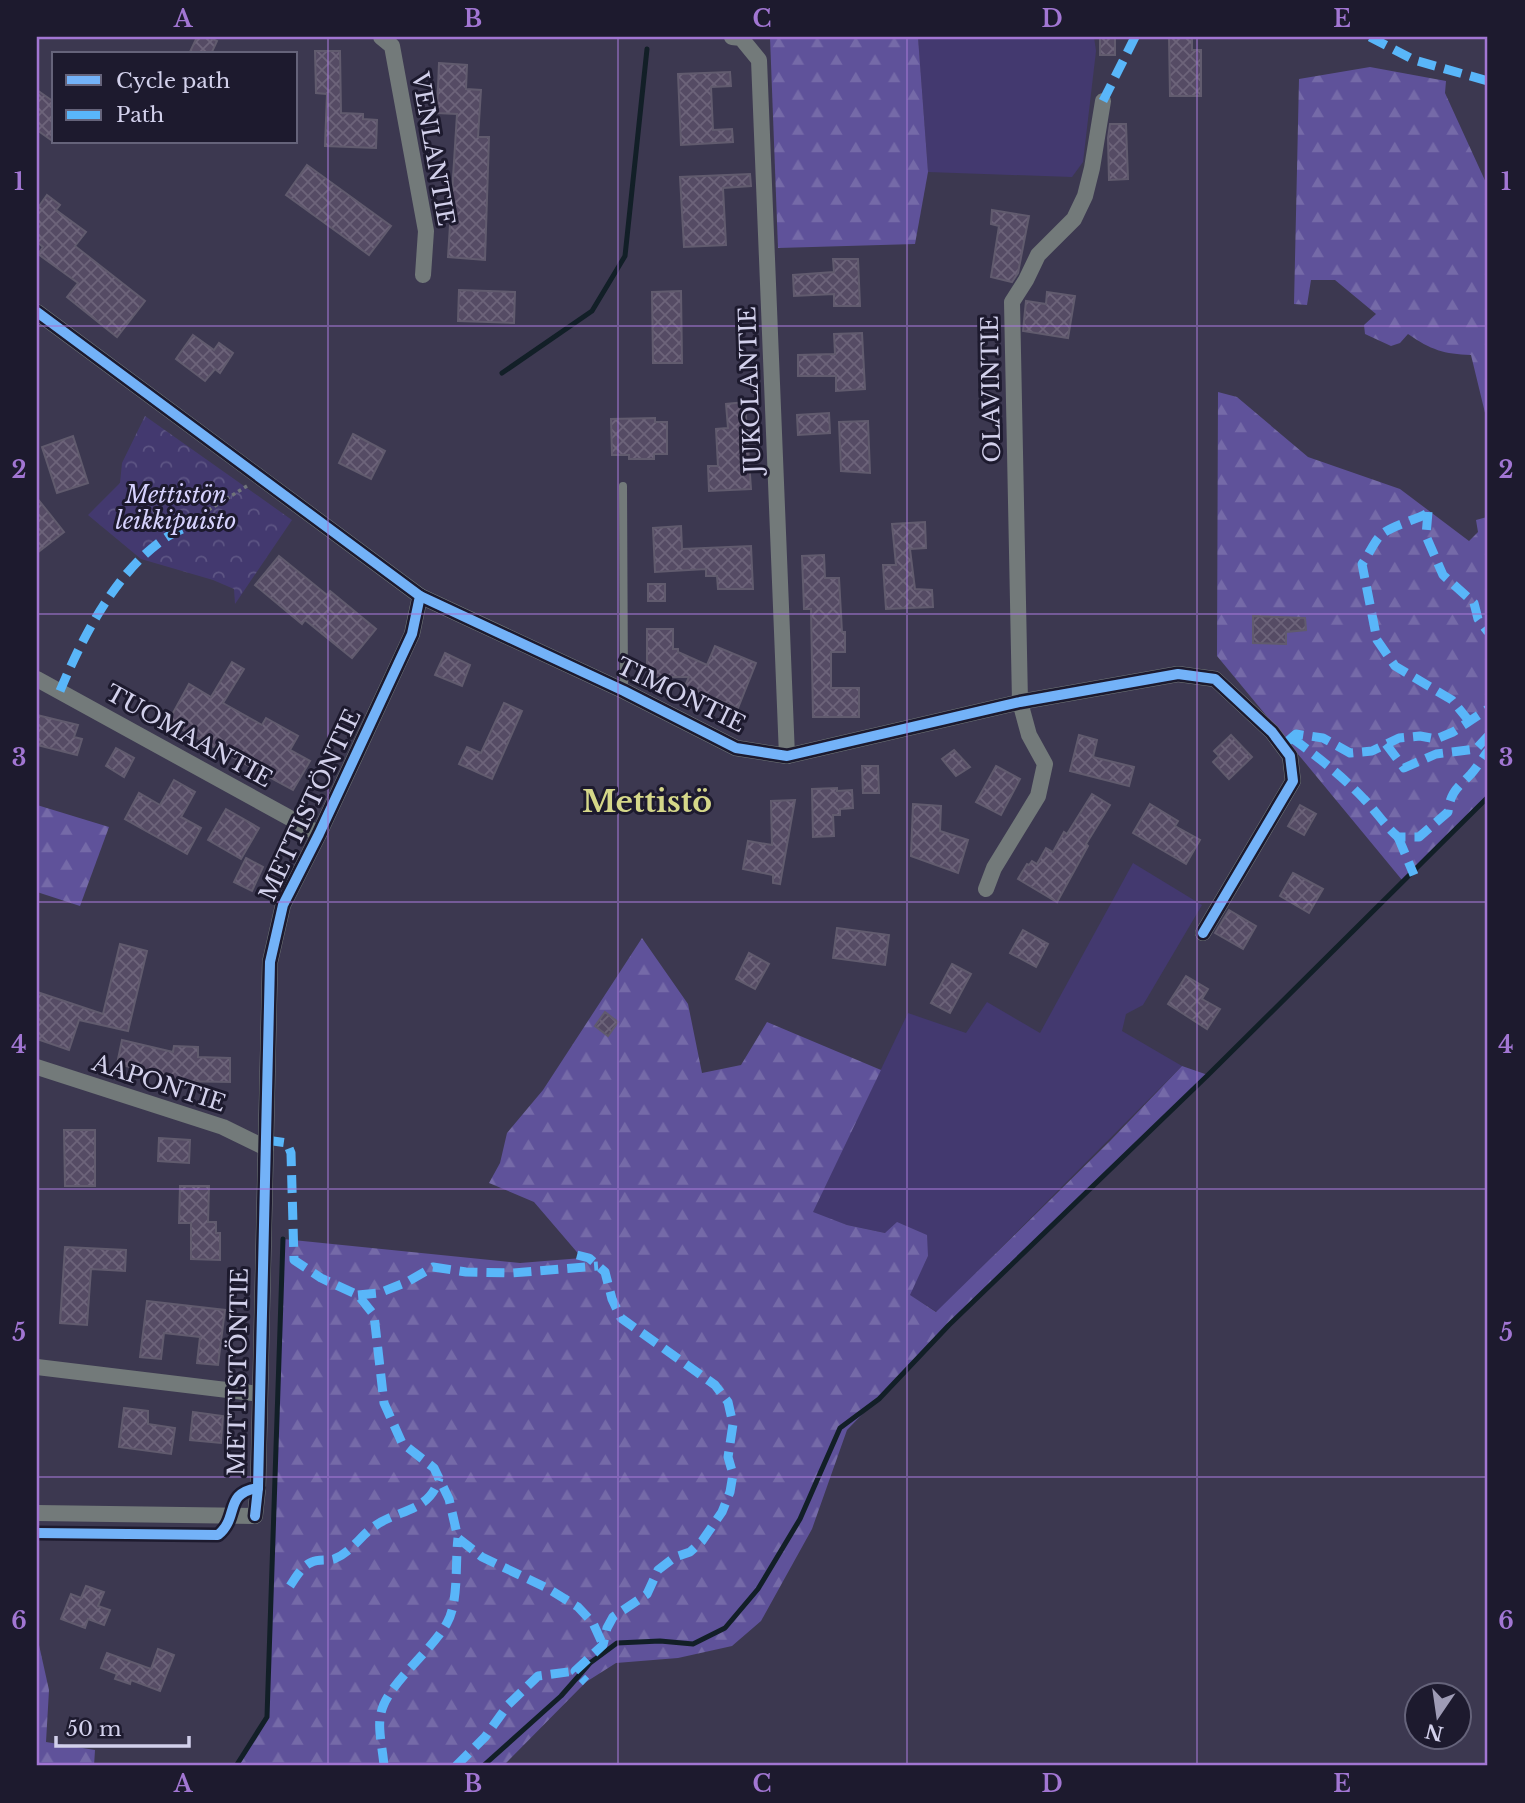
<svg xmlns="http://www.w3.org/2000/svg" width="1525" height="1803" font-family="'Libre Baskerville',serif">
<defs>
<pattern id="forest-firs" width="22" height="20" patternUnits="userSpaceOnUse" patternTransform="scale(1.75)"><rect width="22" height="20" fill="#5f529a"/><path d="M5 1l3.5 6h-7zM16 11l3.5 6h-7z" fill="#756aa8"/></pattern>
<pattern id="park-crowns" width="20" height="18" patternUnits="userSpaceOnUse" patternTransform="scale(1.75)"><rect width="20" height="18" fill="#43396f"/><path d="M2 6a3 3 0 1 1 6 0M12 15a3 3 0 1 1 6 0" fill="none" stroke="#5d5584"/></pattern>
<pattern id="building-cross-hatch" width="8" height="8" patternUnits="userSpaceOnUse" patternTransform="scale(1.75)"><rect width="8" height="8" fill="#554b64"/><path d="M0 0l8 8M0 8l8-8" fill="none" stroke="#6d647a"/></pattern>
</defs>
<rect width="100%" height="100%" fill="#3c3850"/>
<g fill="#43396f">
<path d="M918,37H1094L1096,51L1083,162L1072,177L928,172Z"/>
<path d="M1133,863L1202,905L1143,1005L1126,1014L1122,1031L1182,1066L937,1312L909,1295L928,1256L885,1233L847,1225L812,1213L908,1013L966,1033L987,1002L1040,1033Z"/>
</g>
<g fill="url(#forest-firs)">
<path d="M770,37H918L928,172L915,244L778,248Z"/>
<path d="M1370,67L1446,81L1445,93L1488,187V417H1486L1471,355C1444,354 1431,350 1408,334L1400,343L1391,346L1365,334L1364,325L1376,314L1335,280H1311L1307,305L1294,304L1299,79Z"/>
<path d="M1218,392L1237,397L1308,457L1400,489L1469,541L1478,532L1476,520L1487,517L1488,519V797L1402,880L1217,656Z"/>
<path d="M37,805L109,827L80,906L37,892Z"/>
<path d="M642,938L688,1004L702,1073L741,1065L767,1022L881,1070L813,1212L847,1225L885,1233L897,1222L927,1235L928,1256L910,1295L936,1312L1110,1141L1182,1066L1208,1075L949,1325L847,1430L812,1529L761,1621L732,1646L678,1658L616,1663L586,1682L503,1766H236L267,1717L283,1239L520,1263L582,1258L534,1202L489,1183L500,1163L507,1133L543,1090Z"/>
<path d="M37,1636L49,1690L46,1742L95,1750L94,1766H37Z"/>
</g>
<path fill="url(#park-crowns)" d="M145,416L292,520L235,604L234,589L213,580L141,559L88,515L120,483L122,463Z"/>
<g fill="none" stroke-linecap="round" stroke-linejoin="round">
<g stroke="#121f27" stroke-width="5">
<path d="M502,373L592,311L625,256L647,49"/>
<path d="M236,1766L267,1717L283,1239"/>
<path d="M483,1766L561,1696L590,1663L617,1643L660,1641L693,1644L725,1628L758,1589L800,1519L840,1428L879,1399L949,1325L1208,1075L1488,797"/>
</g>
</g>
<g fill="url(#building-cross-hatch)" stroke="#615b6e" stroke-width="2">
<path d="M197,37H208L217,41L211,54H189Z"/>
<rect x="1100" y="37" width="15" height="18"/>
<path d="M1169,37H1192V50H1201V96H1170Z"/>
<path d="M315,51H340L341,113L363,114V119L377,120L376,148L325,146L327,94L316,93Z"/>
<path d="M439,63L467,65L466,89L481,90L478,137H489L485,260L448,257L457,114L437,113Z"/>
<path d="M730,72L731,86L711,87L713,130L732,129L733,142L681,145L678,74Z"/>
<path d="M37,90L54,102V142L37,130Z"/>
<path d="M1110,124H1126L1128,179L1109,180L1108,138Z"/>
<path d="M307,165L391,226L369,255L286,195Z"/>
<path d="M750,174L751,186L723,188L726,245L684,247L680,177Z"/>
<path d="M47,195L60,205L56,210L86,232L75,246L145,301L117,337L67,297L78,283L38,254L43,247L37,242V209Z"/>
<path d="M992,210L1029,216L1018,273L1012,282L991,277L999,226L991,224Z"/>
<path d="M833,259H858L860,306H834V294L794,296L793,275L834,272Z"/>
<path d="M459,290L515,292L514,323L458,321Z"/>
<path d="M681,291L682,363H653L652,292Z"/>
<path d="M1047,292L1075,296L1068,338L1023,331L1026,301L1046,304Z"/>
<path d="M862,333L865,389L836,391V376H798V355L835,354L834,334Z"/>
<path d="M193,335L214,350L219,343L233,353L220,373L215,369L205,381L176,359Z"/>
<path d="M745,402L751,489L709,491L708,466H718L716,429L728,428L726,404Z"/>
<path d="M829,413L830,433L798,435L797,415Z"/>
<path d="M655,418V422H667V454H654V459H629V455H612L611,419Z"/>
<path d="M868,421L870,473L841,471L839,422Z"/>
<path d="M353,434L385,451L371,479L339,463Z"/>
<path d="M73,436L88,483L57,493L42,447Z"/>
<path d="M37,498L64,532L37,553Z"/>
<path d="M925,522L926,548L910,549L915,589L932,590L933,607L886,609L883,565H896L892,524Z"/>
<path d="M681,526L682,549L751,546L753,589H718L717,576H706V569L655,572L653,528Z"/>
<path d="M824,555L825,578H839L842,632H845V652H831V688H859V717H813L811,609H804L802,556Z"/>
<path d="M279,556L327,595L330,591L376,629L352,658L305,620L302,624L255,585Z"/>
<rect x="648" y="584" width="17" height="17"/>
<path d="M1253,616L1305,618L1306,630L1286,632V644L1253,643Z"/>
<path d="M647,629H673V649H678V652L707,665L715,646L756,663L738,708L685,686L689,677H647Z"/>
<path d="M445,653L470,665L462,686L435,675Z"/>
<path d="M232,662L244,669L223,703L262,725L266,718L298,736L290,750L310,761L293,790L168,722L189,684L211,697Z"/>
<path d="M504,703L522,711L492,779L459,764L467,747L481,753Z"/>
<path d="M37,715L78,725L74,737L82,739L77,755L37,745Z"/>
<path d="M1079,735L1097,740L1093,757L1134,767L1129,786L1070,771Z"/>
<path d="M1231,735L1252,757L1229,779L1213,762L1219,756L1214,751Z"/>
<path d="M116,748L134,758L124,777L106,766Z"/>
<path d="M954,750L970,767L956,776L942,759Z"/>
<path d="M862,766H878L879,793H863Z"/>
<path d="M996,766L1020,779L1001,815L976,802Z"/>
<path d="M174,780L195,792L181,817L201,828L187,854L125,819L139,793L160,805Z"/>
<path d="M837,788V791L852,790L853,808L840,809V815H833L834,836L813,837L812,789Z"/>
<path d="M1092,794L1110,805L1086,844L1088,846L1057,902L1018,879L1027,864L1029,865L1032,861L1037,864L1046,848L1053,852L1064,832L1067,834Z"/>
<path d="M795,800L780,884L773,883V875L743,869L748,841L772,845L771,801Z"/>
<path d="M913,804L941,806L940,831L968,840L958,873L911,856Z"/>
<path d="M1150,804L1178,821L1175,826L1200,840L1186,864L1133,833Z"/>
<path d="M1300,805L1316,814L1304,835L1288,826Z"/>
<path d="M226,809L259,828L241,859L208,840Z"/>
<path d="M246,858L263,867L252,891L234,882Z"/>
<path d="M1293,873L1323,889L1309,913L1280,896Z"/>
<path d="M1229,910L1256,926L1243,949L1215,933Z"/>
<path d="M837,928L889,935L885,965L833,958Z"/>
<path d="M1023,930L1048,944L1036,967L1010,953Z"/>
<path d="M120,944L147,951L128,1031L79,1020L69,1050L37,1039V992L103,1014Z"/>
<path d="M749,953L769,964L755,989L736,979Z"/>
<path d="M952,964L971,974L950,1013L931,1003Z"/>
<path d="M1186,976L1208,989L1202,999L1220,1009L1207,1029L1168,1004Z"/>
<path d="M605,1012L618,1022L608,1036L595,1026Z"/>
<path d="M122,1040L173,1052L174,1046L198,1047V1057L230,1058V1082L173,1081V1077L117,1064Z"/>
<path d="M64,1130H95V1186H65Z"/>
<path d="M159,1138L190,1140L189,1163L158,1161Z"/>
<path d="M180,1186H209L208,1222H216V1233H220V1260L191,1259V1223H179Z"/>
<path d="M65,1247L126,1250L125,1271L91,1269L87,1325L60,1323Z"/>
<path d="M147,1301L225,1310L218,1365L197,1363L200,1337L164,1333L161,1359L140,1357Z"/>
<path d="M124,1408L148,1411V1424L175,1428L171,1454L119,1447Z"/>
<path d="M193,1412L223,1416L221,1443L190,1440Z"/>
<path d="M86,1586L104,1592L98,1606L110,1610L104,1625L88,1619L85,1628L61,1619L71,1594L81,1598Z"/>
<path d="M158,1649L174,1655L160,1691L131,1680L130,1684L115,1679L117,1674L101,1668L107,1653L151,1669Z"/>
</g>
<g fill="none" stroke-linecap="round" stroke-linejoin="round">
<path stroke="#70747a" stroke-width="3.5" stroke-dasharray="3.5 3.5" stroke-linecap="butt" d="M193,524L202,514L247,486"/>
<path stroke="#737a7a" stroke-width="8" d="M623,486L624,691"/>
<g stroke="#737a7a" stroke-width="16">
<path d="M381,37L392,46L426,231L423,275"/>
<path d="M732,37L741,38L759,60L787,756"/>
<path d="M37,312L420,596L412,634L319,834L283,905L270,962L258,1488L255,1516L37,1513"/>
<path d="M420,596L624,691L736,748L787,756L1020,702L1178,674L1215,679L1272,732L1290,756L1293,781L1203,933"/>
<path d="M37,679L319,834"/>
<path d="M986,889L994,868L1038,796L1045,764L1029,735L1020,702L1012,302L1026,280L1038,255L1074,219L1085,196L1092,168L1103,101"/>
<path d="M37,1067L223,1127L266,1148"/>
<path d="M37,1367L260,1394"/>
</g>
<g stroke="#59b6f9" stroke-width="9" stroke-dasharray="18 9" stroke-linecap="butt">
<path d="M1370,37L1414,60L1488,81"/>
<path d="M1103,101L1135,37"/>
<path d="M1428,512L1426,536L1443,575L1474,603L1478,619L1488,632"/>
<path d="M1426,514C1415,520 1388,527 1380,536C1374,542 1368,556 1362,564L1377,640L1395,666L1452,700L1469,721"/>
<path d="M60,691C82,638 115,573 164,539C172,533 183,529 193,524"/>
<path d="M1292,738C1318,757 1342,776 1364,799C1376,811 1385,826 1398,837H1419L1448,812C1451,790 1457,789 1471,774C1477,767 1482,759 1488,751"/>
<path d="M1288,741L1296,734L1323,738L1350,753L1372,751L1399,738L1420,736L1436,739L1453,732L1488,709"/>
<path d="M1386,744L1404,768L1436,754L1476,749L1488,736"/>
<path d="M1398,837L1414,875"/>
<path d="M266,1140L287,1143L291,1153L294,1260L321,1278L358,1295L374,1315L384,1403L402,1443L434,1468L449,1499L458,1538L482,1557L547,1588L578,1607L593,1623L603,1645"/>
<path d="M577,1255L589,1258L605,1272L612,1299L621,1318L715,1385L728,1402L733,1424L728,1457L733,1474L730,1492L722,1512L702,1541L690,1552L675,1557L658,1570L647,1594L613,1617L607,1628L603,1645L575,1671L586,1682"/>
<path d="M358,1295L379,1293L407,1282L433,1267L466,1272L512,1273L598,1266"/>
<path d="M290,1586C296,1577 302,1566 312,1562C318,1559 327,1561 334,1559C350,1553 359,1538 372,1528C396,1509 430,1513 439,1478"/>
<path d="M384,1766C383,1750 377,1728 381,1713C387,1684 431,1652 447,1623C459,1602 455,1563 458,1538"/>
<path d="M456,1766L485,1737L508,1705L538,1676L575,1671"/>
</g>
<g stroke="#1d1a2e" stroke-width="15">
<g id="cycleway">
<path d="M37,312L420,596L412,634L319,834L283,905L270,962L258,1488L255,1516"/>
<path d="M420,596L624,691L736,748L787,756L1020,702L1178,674L1215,679L1272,732L1290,756L1293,781L1203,933"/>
<path d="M37,1533L218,1535C240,1517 223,1493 258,1488"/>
</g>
</g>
<use href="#cycleway" stroke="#73b2f8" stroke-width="10"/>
</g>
<path fill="none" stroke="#a276d3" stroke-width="2" stroke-opacity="0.55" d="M328,37V1766M618,37V1766M907,37V1766M1197,37V1766M37,326H1488M37,614H1488M37,902H1488M37,1189H1488M37,1477H1488"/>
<g text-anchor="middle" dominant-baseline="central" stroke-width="6" stroke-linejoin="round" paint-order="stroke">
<g font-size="23" fill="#d2d0eb" stroke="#1d1a2e">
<text transform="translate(433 149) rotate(80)">VENLANTIE</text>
<text transform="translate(991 389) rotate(-91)">OLAVINTIE</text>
<text transform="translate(750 390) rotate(-92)">JUKOLANTIE</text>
<text transform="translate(681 695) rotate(26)">TIMONTIE</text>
<text transform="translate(189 736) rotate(29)">TUOMAANTIE</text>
<text transform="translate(310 805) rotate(-65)">METTISTÖNTIE</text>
<text transform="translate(159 1083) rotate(18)">AAPONTIE</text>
<text transform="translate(238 1372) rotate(-89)">METTISTÖNTIE</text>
</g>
<g font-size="23" font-style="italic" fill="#d6d2fe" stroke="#1d1a2e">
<text x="176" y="495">Mettistön<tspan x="176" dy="26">leikkipuisto</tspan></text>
</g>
<g font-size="30" font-weight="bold" fill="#d5d789" stroke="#1d1a2e">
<text x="647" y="801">Mettistö</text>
</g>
</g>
<rect width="1525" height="1803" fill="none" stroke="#1d1a2e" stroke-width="77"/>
<rect x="52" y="52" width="245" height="91" fill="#1d1a2e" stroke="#65637a" stroke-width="2"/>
<rect x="66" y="75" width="35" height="10" fill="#73b2f8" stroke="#65637a" stroke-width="2"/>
<text x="116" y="88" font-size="21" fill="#d2d0eb">Cycle path</text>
<rect x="66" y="110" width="35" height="10" fill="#59b6f9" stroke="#65637a" stroke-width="2"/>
<text x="116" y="122" font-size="21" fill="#d2d0eb">Path</text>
<g transform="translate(1438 1716) rotate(193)"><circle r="33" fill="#1d1a2e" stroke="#65637a" stroke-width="2"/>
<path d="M0-5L12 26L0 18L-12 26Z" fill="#9e9bb5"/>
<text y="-10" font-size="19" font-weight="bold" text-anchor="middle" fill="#d2d0eb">N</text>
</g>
<path d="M56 1736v10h133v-10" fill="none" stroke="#d2d0eb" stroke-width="3.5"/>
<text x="66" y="1736" font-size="21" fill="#d2d0eb" stroke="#1d1a2e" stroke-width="5" paint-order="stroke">50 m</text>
<rect x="38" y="38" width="1448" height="1726" fill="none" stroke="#a276d3" stroke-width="2.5"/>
<g font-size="23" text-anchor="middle" font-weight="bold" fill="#a276d3">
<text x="183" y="27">A</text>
<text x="473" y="27">B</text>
<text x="762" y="27">C</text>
<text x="1052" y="27">D</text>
<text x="1342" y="27">E</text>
<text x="19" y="190">1</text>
<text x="1506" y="190">1</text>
<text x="19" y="478">2</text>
<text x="1506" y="478">2</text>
<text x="19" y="766">3</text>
<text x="1506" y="766">3</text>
<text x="19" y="1053">4</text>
<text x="1506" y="1053">4</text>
<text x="19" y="1341">5</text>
<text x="1506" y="1341">5</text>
<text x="19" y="1629">6</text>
<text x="1506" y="1629">6</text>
<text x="183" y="1792">A</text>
<text x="473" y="1792">B</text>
<text x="762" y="1792">C</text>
<text x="1052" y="1792">D</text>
<text x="1342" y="1792">E</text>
</g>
</svg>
